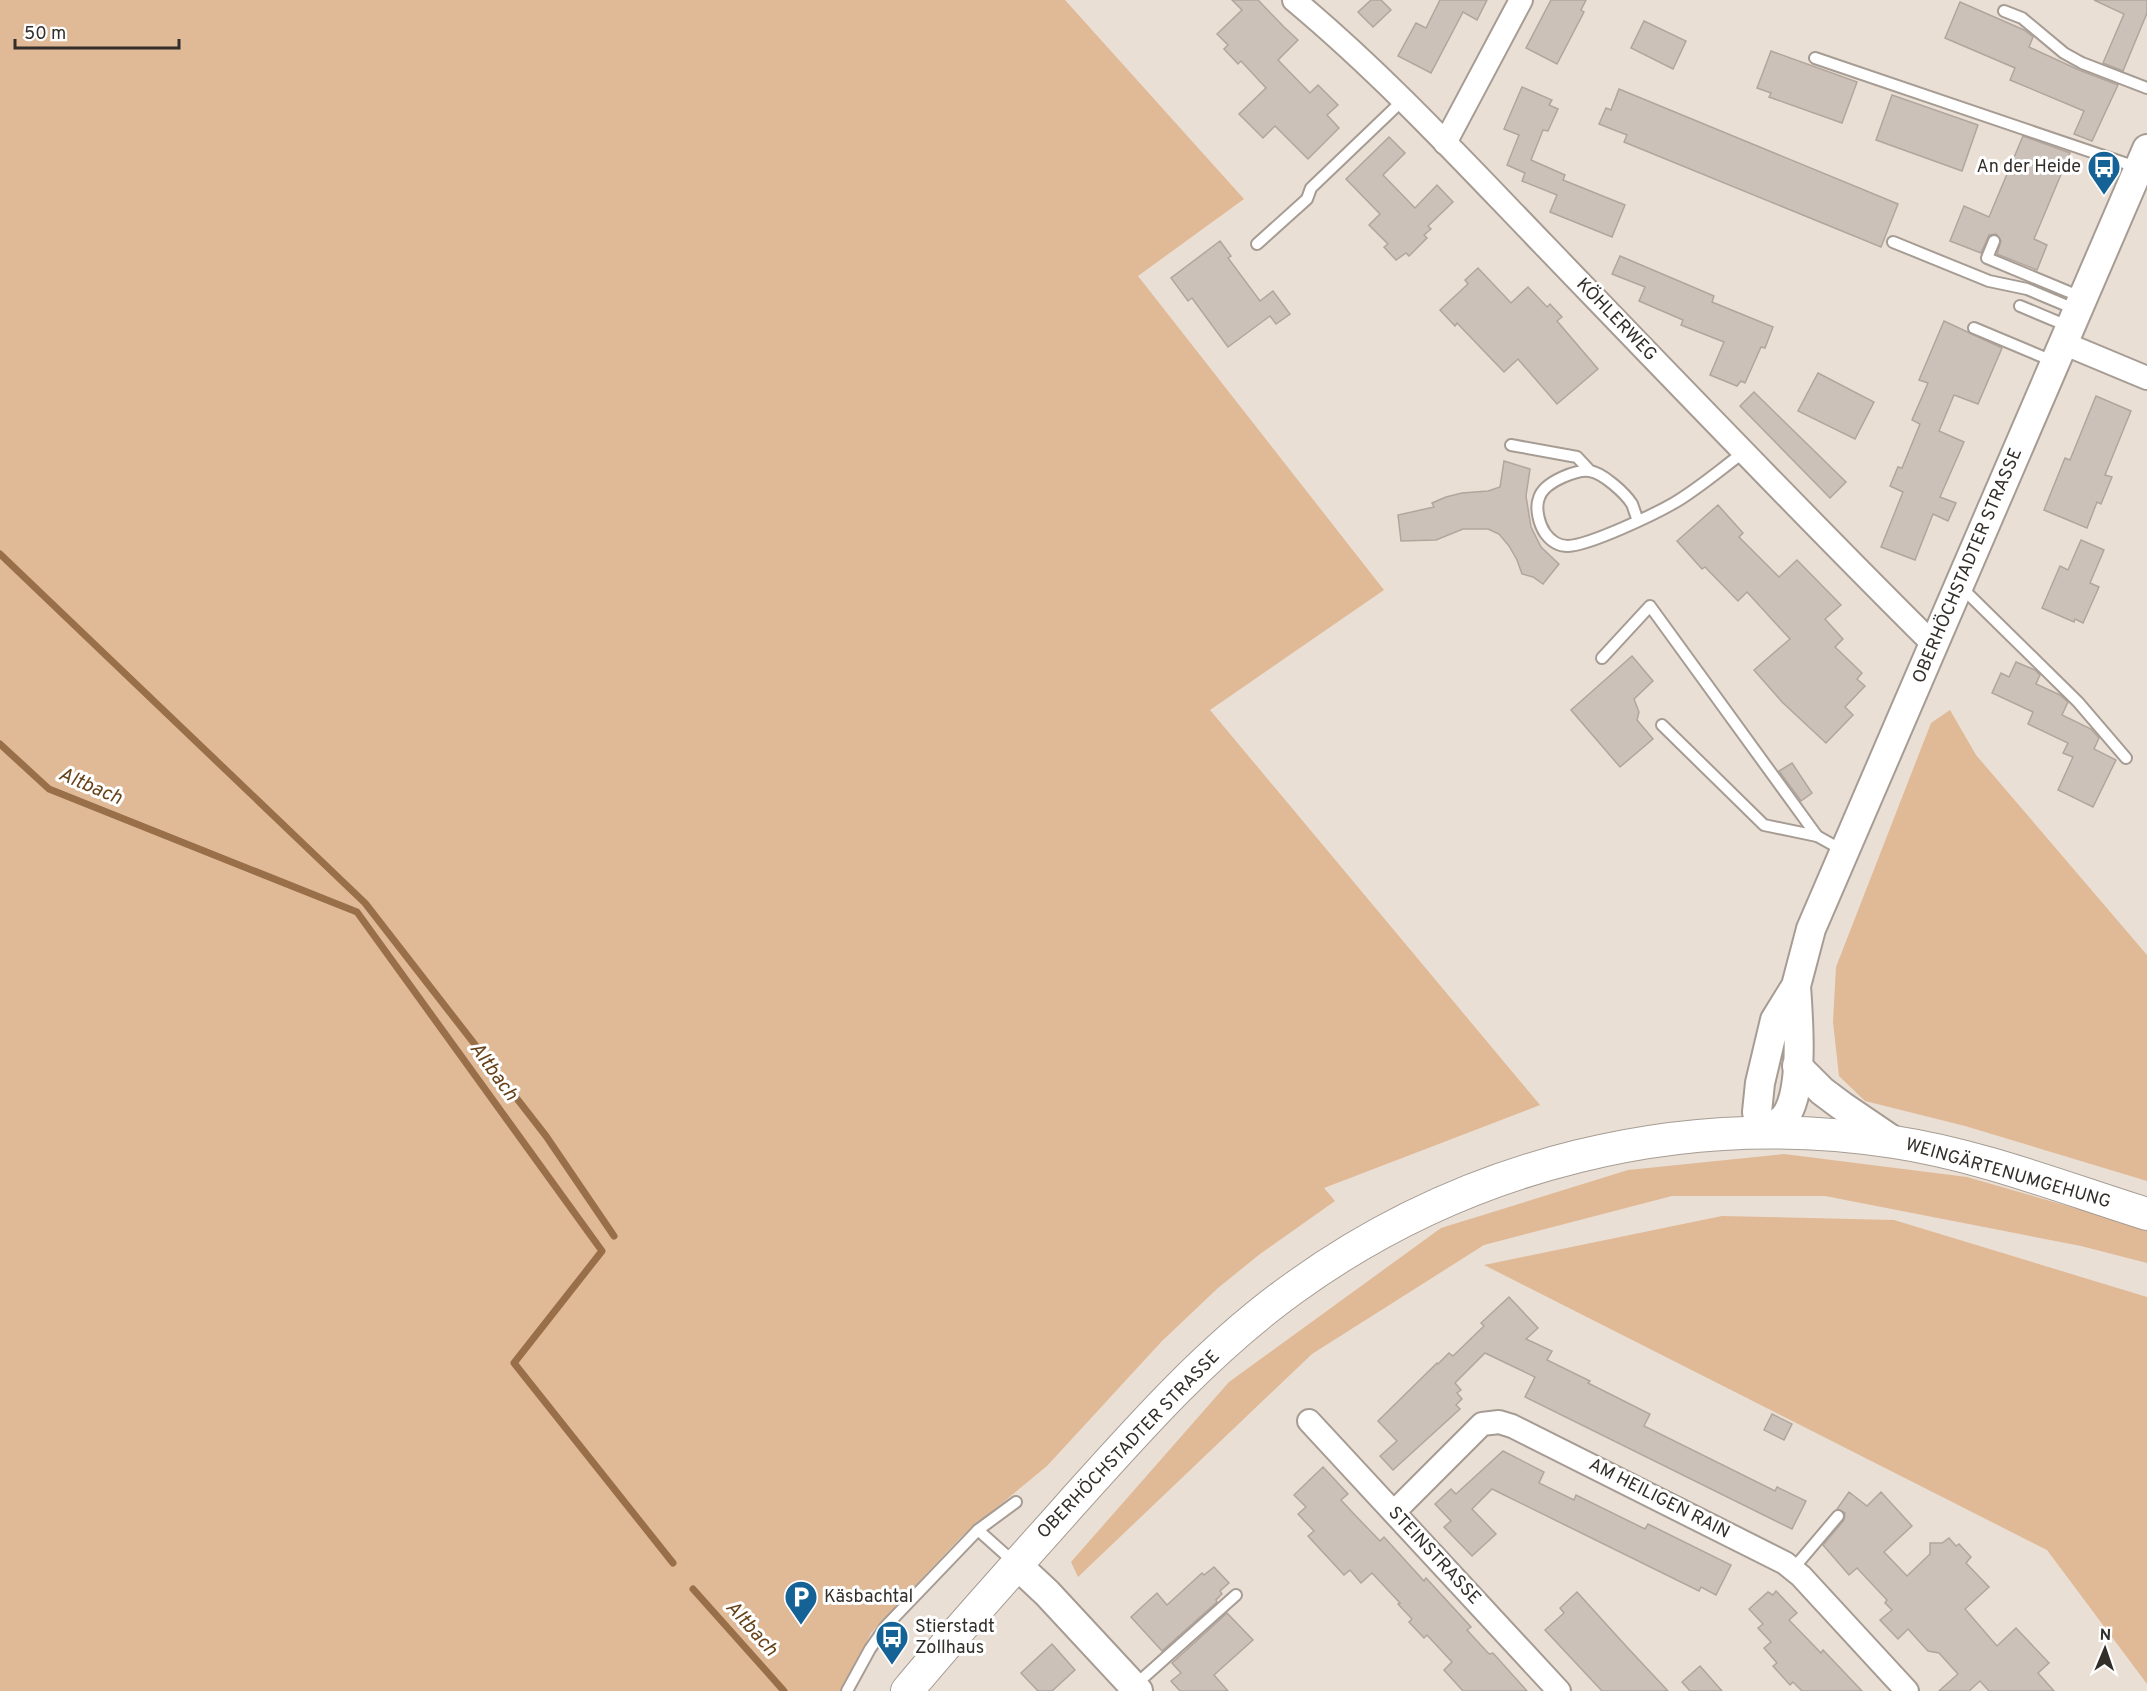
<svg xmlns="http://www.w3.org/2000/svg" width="2147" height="1691" font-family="Overpass,sans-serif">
<rect width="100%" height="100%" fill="#eadfd5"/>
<g fill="#e0b996">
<path d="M0,0H1065L1244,199L1138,276L1384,590L1210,710L1540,1105L1324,1188L1335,1201L1260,1254L1218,1288L1162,1341L1047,1466L961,1537L871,1633L841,1691H0Z"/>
<path d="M1950,710L1976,755L2147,955V1181L1965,1126L1865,1101L1839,1076L1833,1022L1836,967L1931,723Z"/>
<path d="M1784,1154L1967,1177L2147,1229V1263L2081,1246L1825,1196H1672L1484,1245L1312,1354L1078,1577L1071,1562L1229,1382L1441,1228L1628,1170Z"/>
<path d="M1722,1216L1894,1220L2147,1297V1684L2047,1550L1484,1265Z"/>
</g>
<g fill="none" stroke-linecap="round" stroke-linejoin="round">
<g stroke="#986f49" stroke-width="7">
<path d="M0,554L365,903L546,1136L614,1236"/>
<path d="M0,744L49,789L357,912L602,1251L514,1363L673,1563"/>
<path d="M693,1589L784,1691"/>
</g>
</g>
<g fill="#ccc1b8" stroke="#b1a69d" stroke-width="1.5">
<path d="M1232,0H1258L1284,27L1298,40L1278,60L1310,93L1318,85L1338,105L1327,115L1339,128L1308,159L1275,126L1263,138L1239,114L1266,88L1241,61L1238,64L1224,49L1228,45L1217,34L1242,10Z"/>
<path d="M1371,0H1381L1391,10L1373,27L1358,12Z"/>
<path d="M1440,0H1487L1477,20L1463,12L1431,73L1398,56L1416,23L1426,28Z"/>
<path d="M1551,0H1586L1581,10L1584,12L1557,64L1526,48Z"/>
<path d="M2094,0H2147V13L2123,71L2103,63L2124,14Z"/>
<path d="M1960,2L2024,30L2033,37L2029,47L2079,70L2118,85L2092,141L2074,134L2084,111L2010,80L2015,68L1945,38Z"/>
<path d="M1644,21L1686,41L1673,69L1631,48Z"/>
<path d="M1771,51L1857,82L1842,123L1769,97L1771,93L1757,88Z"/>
<path d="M1522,87L1552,100L1549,105L1558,109L1548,131L1543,130L1531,160L1565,175L1563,180L1625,205L1612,237L1550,212L1557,195L1522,181L1525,173L1507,165L1519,135L1504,129Z"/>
<path d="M1619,89L1898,204L1881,247L1624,142L1627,135L1599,124L1606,108L1611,110Z"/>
<path d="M1892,95L1978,125L1962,171L1876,140Z"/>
<path d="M2023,136L2070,153L2034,239L2047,245L2037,270L1997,254L2001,241L1996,234L1989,235L1981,253L1950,241L1964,206L1989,217Z"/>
<path d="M1389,137L1405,153L1383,175L1415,208L1437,185L1453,202L1428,226L1431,229L1424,235L1427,238L1409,256L1406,253L1396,260L1384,247L1388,244L1369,225L1380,214L1346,179Z"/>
<path d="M1220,241L1231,256L1228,258L1260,301L1273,291L1290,314L1276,324L1270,316L1228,347L1192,298L1188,301L1171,278Z"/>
<path d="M1620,256L1714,296L1712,302L1773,327L1765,348L1761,347L1745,383L1741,381L1737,386L1710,375L1724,342L1681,325L1683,320L1639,301L1645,287L1612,274Z"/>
<path d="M1478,268L1511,303L1528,287L1547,307L1550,304L1562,317L1557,321L1598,369L1557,404L1518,359L1504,372L1457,323L1455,326L1440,310L1468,284L1465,280Z"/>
<path d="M1944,321L2002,348L1978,404L1954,395L1939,431L1964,442L1940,497L1956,503L1948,521L1933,514L1915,560L1881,547L1903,492L1890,486L1898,467L1902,468L1920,424L1912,420L1928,383L1919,380Z"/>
<path d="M1818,373L1874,402L1855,439L1798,411Z"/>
<path d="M1754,392L1846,482L1830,498L1740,406Z"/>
<path d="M2096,396L2131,411L2105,475L2112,477L2101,504L2097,502L2087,528L2044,510L2065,458L2070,460Z"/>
<path d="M1504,461L1530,469L1526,496L1531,527L1541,547L1559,564L1543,584L1533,577L1522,574L1517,560L1509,546L1499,534L1488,529H1463L1436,540L1401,541L1398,515L1434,507L1432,503L1446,497L1462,493L1488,491L1500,487Z"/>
<path d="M1718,505L1743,533L1739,537L1779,577L1797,560L1841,605L1825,619L1843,639L1835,647L1862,673L1857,679L1865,686L1845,707L1853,715L1826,743L1782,702L1754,670L1790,639L1747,592L1738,601L1705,567L1702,569L1677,541Z"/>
<path d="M2081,540L2104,550L2090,583L2099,587L2083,623L2075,619L2074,622L2042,608L2060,566L2068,570Z"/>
<path d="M1632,656L1653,681L1634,699L1639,712L1637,720L1653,739L1620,767L1571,710Z"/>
<path d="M2016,662L2035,670L2040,675L2036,684L2060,695L2068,702L2062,715L2091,729L2099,738L2094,749L2116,760L2093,807L2058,790L2073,757L2063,753L2068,743L2028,724L2033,712L1992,693L2001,673L2009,677Z"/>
<path d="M1792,763L1812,793L1801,801L1779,771Z"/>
<path d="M1509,1297L1538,1328L1526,1339L1552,1351L1547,1360L1590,1381L1588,1383L1650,1414L1644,1426L1775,1491L1777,1487L1806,1501L1792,1529L1525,1397L1535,1377L1485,1353L1455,1383L1461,1390L1457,1393L1462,1399L1456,1405L1460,1409L1393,1470L1380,1456L1397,1441L1378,1421L1437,1363L1438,1364L1449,1353L1453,1356L1484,1326L1481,1323Z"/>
<path d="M1772,1414L1792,1424L1784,1440L1764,1430Z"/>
<path d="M1503,1451L1544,1472L1539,1483L1574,1500L1576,1495L1645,1529L1648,1524L1731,1565L1716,1595L1701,1587L1699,1591L1492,1489L1472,1509L1496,1534L1472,1556L1444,1527L1451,1521L1435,1504L1451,1489L1456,1494Z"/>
<path d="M1323,1467L1348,1494L1341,1500L1353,1513L1380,1541L1384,1537L1424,1581L1426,1578L1471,1627L1467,1630L1489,1654L1493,1653L1527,1691H1463L1444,1670L1452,1662L1427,1635L1424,1638L1409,1622L1412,1619L1398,1604L1400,1603L1372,1573L1361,1583L1350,1570L1344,1575L1308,1536L1314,1531L1298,1514L1306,1507L1294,1495Z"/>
<path d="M1849,1492L1867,1506L1881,1492L1912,1526L1884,1552L1907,1576L1930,1554V1543H1942L1949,1538L1956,1546L1959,1544L1971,1557L1966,1563L1989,1587L1965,1609L1997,1646L2016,1628L2049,1663L2038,1673L2054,1691H1989L1980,1681L1969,1691H1939L1958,1674L1939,1653L1928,1651L1908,1629L1898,1639L1880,1620L1892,1610L1885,1603L1887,1600L1857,1568L1849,1575L1823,1545L1844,1520L1845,1513L1837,1509Z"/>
<path d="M1214,1567L1229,1583L1220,1591L1222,1594L1216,1600L1217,1602L1162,1651L1131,1617L1157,1593L1167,1605L1202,1573L1204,1575Z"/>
<path d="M1776,1591L1797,1613L1789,1620L1821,1653L1823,1650L1862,1691H1802L1793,1682L1790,1685L1773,1666L1777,1663L1764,1648L1771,1642L1758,1628L1763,1624L1749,1609L1768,1592L1773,1595Z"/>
<path d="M1577,1592L1625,1645L1668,1691H1602L1545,1630L1564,1613L1560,1608Z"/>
<path d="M1227,1613L1253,1640L1214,1675L1228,1691H1180L1171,1681L1181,1673L1172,1663Z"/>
<path d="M1052,1644L1075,1670L1052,1691H1038L1021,1673Z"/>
<path d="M1700,1666L1722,1691H1690L1682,1682Z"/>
</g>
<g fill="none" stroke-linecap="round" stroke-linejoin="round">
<g stroke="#a69c93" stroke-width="14">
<g id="service">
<path d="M2004,11L2022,18L2064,53L2082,63L2147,88"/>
<path d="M1815,58L2139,168"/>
<path d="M1994,241L1987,258L2081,297"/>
<path d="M1893,242L1989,281L2027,289L2077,310"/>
<path d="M1257,244L1307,199L1311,188L1402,101"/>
<path d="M2020,306L2070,327"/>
<path d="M1974,328L2055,362"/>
<path d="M1511,445L1577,457L1590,471"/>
<path d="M1638,521C1636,516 1634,509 1632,504C1625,493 1602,472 1589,471C1581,470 1570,474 1563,477C1554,481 1542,488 1539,498C1535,508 1539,524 1545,533C1550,540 1558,546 1568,546C1590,545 1653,515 1674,503C1698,489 1721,469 1744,452"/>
<path d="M1960,586L2078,702L2126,758"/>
<path d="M1602,658L1650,606L1817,836"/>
<path d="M1662,725L1764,825L1817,836L1844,851"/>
<path d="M978,1530L1016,1564"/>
<path d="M1793,1569L1838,1516"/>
<path d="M1134,1686L1236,1595"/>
<path d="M847,1691L870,1649L886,1626L978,1530L1016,1502"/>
</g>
</g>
<g stroke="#a69c93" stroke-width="26">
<g id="minor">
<path d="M1294,0C1384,75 1464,162 1545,246C1674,380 1802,514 1934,645"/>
<path d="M1445,143L1521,0"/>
<path d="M2063,343L2147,378"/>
<path d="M1309,1421L1559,1691"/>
<path d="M1394,1512L1482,1424L1499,1422L1512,1426L1785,1563L1801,1576L1907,1691"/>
</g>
</g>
<g stroke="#a69c93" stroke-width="32">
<g id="tertiary">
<path d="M1796,986C1798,1017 1805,1093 1784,1118C1777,1125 1770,1129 1761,1133L1757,1112L1760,1083L1775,1020L1796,986L1811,929L2147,149"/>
<path d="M1797,1066L1822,1091L1842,1106L1895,1142"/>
<path d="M1016,1564L1047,1593L1138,1691"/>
</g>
</g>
<g stroke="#a69c93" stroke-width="34">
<path id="secondary" d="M907,1691C960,1627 1016,1566 1071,1504C1139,1428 1208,1350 1291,1290C1464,1164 1681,1109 1894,1142C1980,1155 2064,1188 2147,1214"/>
</g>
<use href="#service" stroke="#fff" stroke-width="10"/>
<use href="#minor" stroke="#fff" stroke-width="22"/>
<use href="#tertiary" stroke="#fff" stroke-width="28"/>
<use href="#secondary" stroke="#fff" stroke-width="32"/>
</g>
<defs>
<g id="bus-pin" transform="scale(1.725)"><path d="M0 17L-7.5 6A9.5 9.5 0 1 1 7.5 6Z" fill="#156396" stroke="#fff"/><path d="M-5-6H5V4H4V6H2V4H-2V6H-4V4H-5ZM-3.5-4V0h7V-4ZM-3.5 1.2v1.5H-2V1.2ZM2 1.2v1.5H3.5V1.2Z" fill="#fff"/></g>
<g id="parking-pin" transform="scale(1.725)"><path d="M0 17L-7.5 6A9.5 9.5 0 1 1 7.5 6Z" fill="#156396" stroke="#fff"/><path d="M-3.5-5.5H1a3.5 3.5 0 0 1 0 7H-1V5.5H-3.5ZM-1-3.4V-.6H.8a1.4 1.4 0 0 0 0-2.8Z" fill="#fff"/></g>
</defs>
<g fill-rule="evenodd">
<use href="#bus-pin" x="2104" y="167"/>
<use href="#parking-pin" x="801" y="1597"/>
<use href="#bus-pin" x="892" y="1637"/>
</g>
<g text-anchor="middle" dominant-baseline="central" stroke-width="6" stroke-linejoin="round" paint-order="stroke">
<g font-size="18" fill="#322e2a" stroke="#fff" text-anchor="start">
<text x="2081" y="167" text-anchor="end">An der Heide</text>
<text x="824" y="1597">Käsbachtal</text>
<text x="915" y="1627">Stierstadt<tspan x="915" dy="21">Zollhaus</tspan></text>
</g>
<g font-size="18" fill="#322e2a" stroke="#fff">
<text transform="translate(1616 320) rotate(46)">KÖHLERWEG</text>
<text transform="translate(1968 566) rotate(-67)">OBERHÖCHSTADTER STRASSE</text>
<text transform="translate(2008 1174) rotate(16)">WEINGÄRTENUMGEHUNG</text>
<text transform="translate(1129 1445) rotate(-46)">OBERHÖCHSTADTER STRASSE</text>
<text transform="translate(1659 1499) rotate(27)">AM HEILIGEN RAIN</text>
<text transform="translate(1434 1556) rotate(47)">STEINSTRASSE</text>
</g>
<g font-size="20" font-style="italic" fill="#674118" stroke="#fff">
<text transform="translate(90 787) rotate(23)">Altbach</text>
<text transform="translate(493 1072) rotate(54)">Altbach</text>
<text transform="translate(751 1629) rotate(48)">Altbach</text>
</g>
</g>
<g transform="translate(2105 1649) rotate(2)" stroke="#ffffff" stroke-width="4.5" paint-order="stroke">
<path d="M0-4.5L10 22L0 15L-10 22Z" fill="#322e2a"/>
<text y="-9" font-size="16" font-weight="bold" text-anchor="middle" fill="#322e2a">N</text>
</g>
<path d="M15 39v9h164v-9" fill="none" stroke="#322e2a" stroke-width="3"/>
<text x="24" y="39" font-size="18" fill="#322e2a" stroke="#ffffff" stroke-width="4.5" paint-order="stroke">50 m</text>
</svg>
